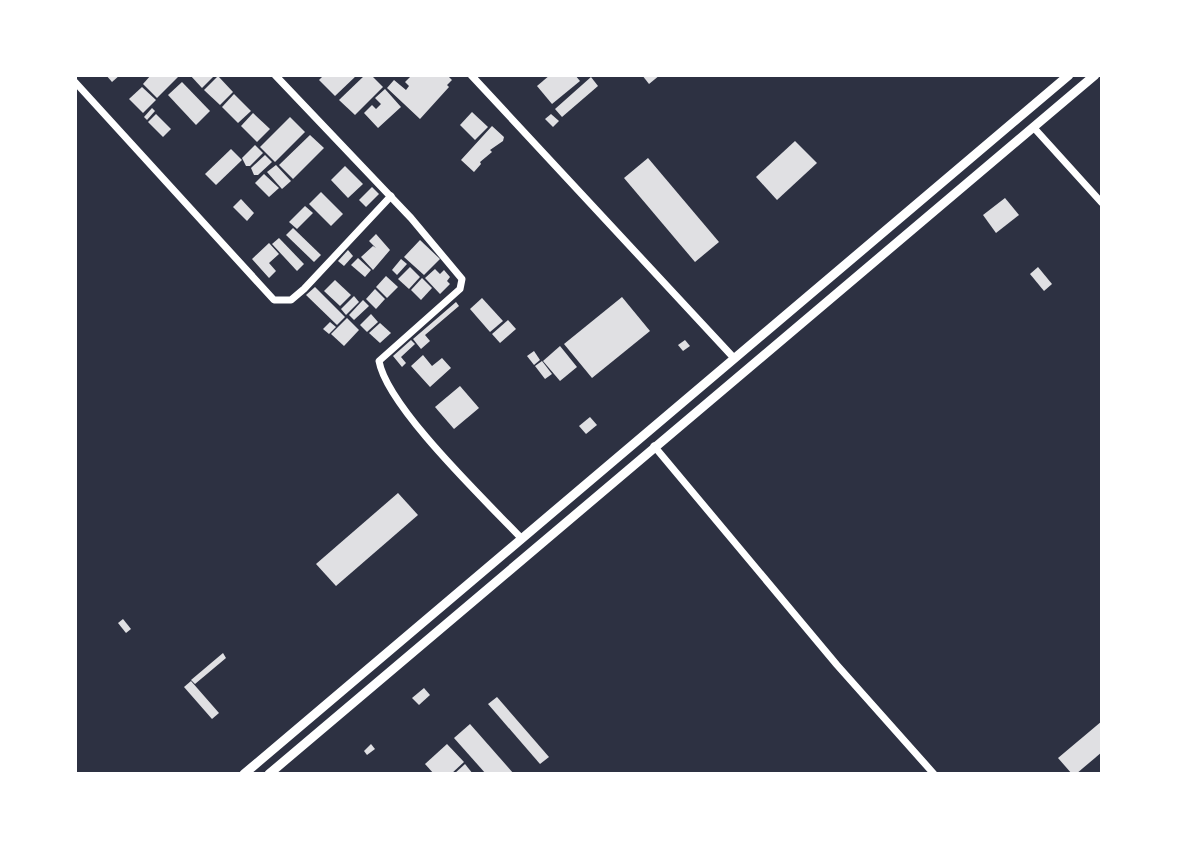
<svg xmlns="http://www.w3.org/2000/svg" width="1177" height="849" font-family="Merriweather,serif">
<rect width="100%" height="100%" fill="#2d3142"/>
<g fill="#e0e0e3">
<path d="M106,75H120L112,82Z"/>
<path d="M151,75H180L157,98L143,84Z"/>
<path d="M190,75H215L202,88Z"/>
<path d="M324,75H357L335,96L319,80Z"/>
<path d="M365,75H371L383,87L355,115L339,100Z"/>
<path d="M412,75H447L452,80L447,85L449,87L420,119L387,88L394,80L406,90L409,86L405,82Z"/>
<path d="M550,75H575L580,81L552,104L537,86Z"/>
<path d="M642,75H660L649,84Z"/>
<path d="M218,76L233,92L220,105L204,90Z"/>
<path d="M591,77L598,86L562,117L555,109Z"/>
<path d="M182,82L210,111L196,125L168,95Z"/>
<path d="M142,87L156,100L143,113L129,99Z"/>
<path d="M385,89L401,107L378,128L364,113L372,105L376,109L381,104L375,98Z"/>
<path d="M234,94L251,111L238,123L222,107Z"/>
<path d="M152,108L155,111L147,120L144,117Z"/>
<path d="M472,112L488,127L475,140L460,125Z"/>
<path d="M253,113L270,129L257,142L241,126Z"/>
<path d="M156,114L171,129L163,137L148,122Z"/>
<path d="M551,114L559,121L553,127L545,119Z"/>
<path d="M290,117L305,132L275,162L260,147Z"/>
<path d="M492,126L504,137L503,141L490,150L492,152L480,162L481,164L474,172L461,160Z"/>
<path d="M310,135L324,148L293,179L279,165Z"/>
<path d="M795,141L817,163L777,200L756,177Z"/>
<path d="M255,145L263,153L250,166H246L242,158Z"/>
<path d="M231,149L242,160L216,185L205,174Z"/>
<path d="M265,155L272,162L258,175H254L251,168Z"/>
<path d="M648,158L719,242L695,262L624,178Z"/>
<path d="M276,165L291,181L282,189L267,172Z"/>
<path d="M345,166L363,184L348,198L331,180Z"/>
<path d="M264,174L279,188L269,197L255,183Z"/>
<path d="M372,187L379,194L366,207L359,200Z"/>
<path d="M321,192L343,214L331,226L309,204Z"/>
<path d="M1005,198L1019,215L996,233L983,215Z"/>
<path d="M241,199L254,213L247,221L233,207Z"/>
<path d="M305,206L313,213L297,229L289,222Z"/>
<path d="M293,228L321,255L314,262L286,235Z"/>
<path d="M376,234L390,250L373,270L361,257L373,246L376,248L369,241Z"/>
<path d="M279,238L304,264L297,271L272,244Z"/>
<path d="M420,240L440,259L424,275L404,257Z"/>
<path d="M269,243L279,254L269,263L276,271L269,278L252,259Z"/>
<path d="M348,250L353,256L344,266L338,261Z"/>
<path d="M358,258L371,270L365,277L351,265Z"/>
<path d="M401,259L407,264L397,275L392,270Z"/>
<path d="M410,267L420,277L409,289L398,279Z"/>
<path d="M1038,267L1052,284L1044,291L1030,274Z"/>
<path d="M435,269L440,274L444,270L450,277L447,281L450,284L440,294L425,278Z"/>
<path d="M386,276L398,287L387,298L376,287Z"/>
<path d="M422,278L432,288L421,300L411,290Z"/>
<path d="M335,280L351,295L340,306L324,291Z"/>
<path d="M315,287L345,317L337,325L306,295Z"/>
<path d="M375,289L385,299L376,309L366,299Z"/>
<path d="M354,296L359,302L346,315L341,309Z"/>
<path d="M622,297L650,331L592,378L564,344Z"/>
<path d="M482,298L503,321L490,332L470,309Z"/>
<path d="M363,300L369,306L354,320L349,315Z"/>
<path d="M456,302L459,306L425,335L430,341L421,349L413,339Z"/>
<path d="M371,314L378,322L367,332L360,325Z"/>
<path d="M347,318L359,330L344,346L331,334Z"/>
<path d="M508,320L516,329L500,343L492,334Z"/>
<path d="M330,322L336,327L329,334L323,329Z"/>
<path d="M380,323L391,333L380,343L369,333Z"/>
<path d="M411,340L415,344L401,357L406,363L402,367L393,356Z"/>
<path d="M685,340L690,346L683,351L678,345Z"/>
<path d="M560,346L577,367L560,381L543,361Z"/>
<path d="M534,351L540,360L534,365L527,356Z"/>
<path d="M423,355L432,366L442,358L451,368L430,387L411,366Z"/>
<path d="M542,361L552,374L545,379L535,366Z"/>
<path d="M460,386L479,408L454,429L435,407Z"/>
<path d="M590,417L597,425L586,434L579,426Z"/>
<path d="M398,493L418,515L336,586L316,564Z"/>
<path d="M123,619L131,629L126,633L118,623Z"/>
<path d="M223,653L226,658L195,684L191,680Z"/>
<path d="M191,681L219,713L212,719L184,687Z"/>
<path d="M424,688L430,695L419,705L412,698Z"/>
<path d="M497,697L549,757L540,764L488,704Z"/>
<path d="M1102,721V752L1076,774H1072L1058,758Z"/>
<path d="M470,724L514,774H486L454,738Z"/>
<path d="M371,744L375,749L367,755L364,751Z"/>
<path d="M447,744L464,762L451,774H434L425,764Z"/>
<path d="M465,764L473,774H454Z"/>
</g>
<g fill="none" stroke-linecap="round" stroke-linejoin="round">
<g stroke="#fff" stroke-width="7">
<path d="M275,75L411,218L462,279L460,289L379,361C387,407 486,501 522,539"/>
<path d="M471,75L733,357"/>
<path d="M75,82L274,300H291L304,289L391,196"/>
<path d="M1035,129L1102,203"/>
<path d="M654,446L837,665L934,774"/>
</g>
<g stroke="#fff" stroke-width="9">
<path d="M244,774L1069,75"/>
<path d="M269,774L1095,75"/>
</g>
</g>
<rect width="1177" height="849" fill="none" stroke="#ffffff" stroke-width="154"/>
</svg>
